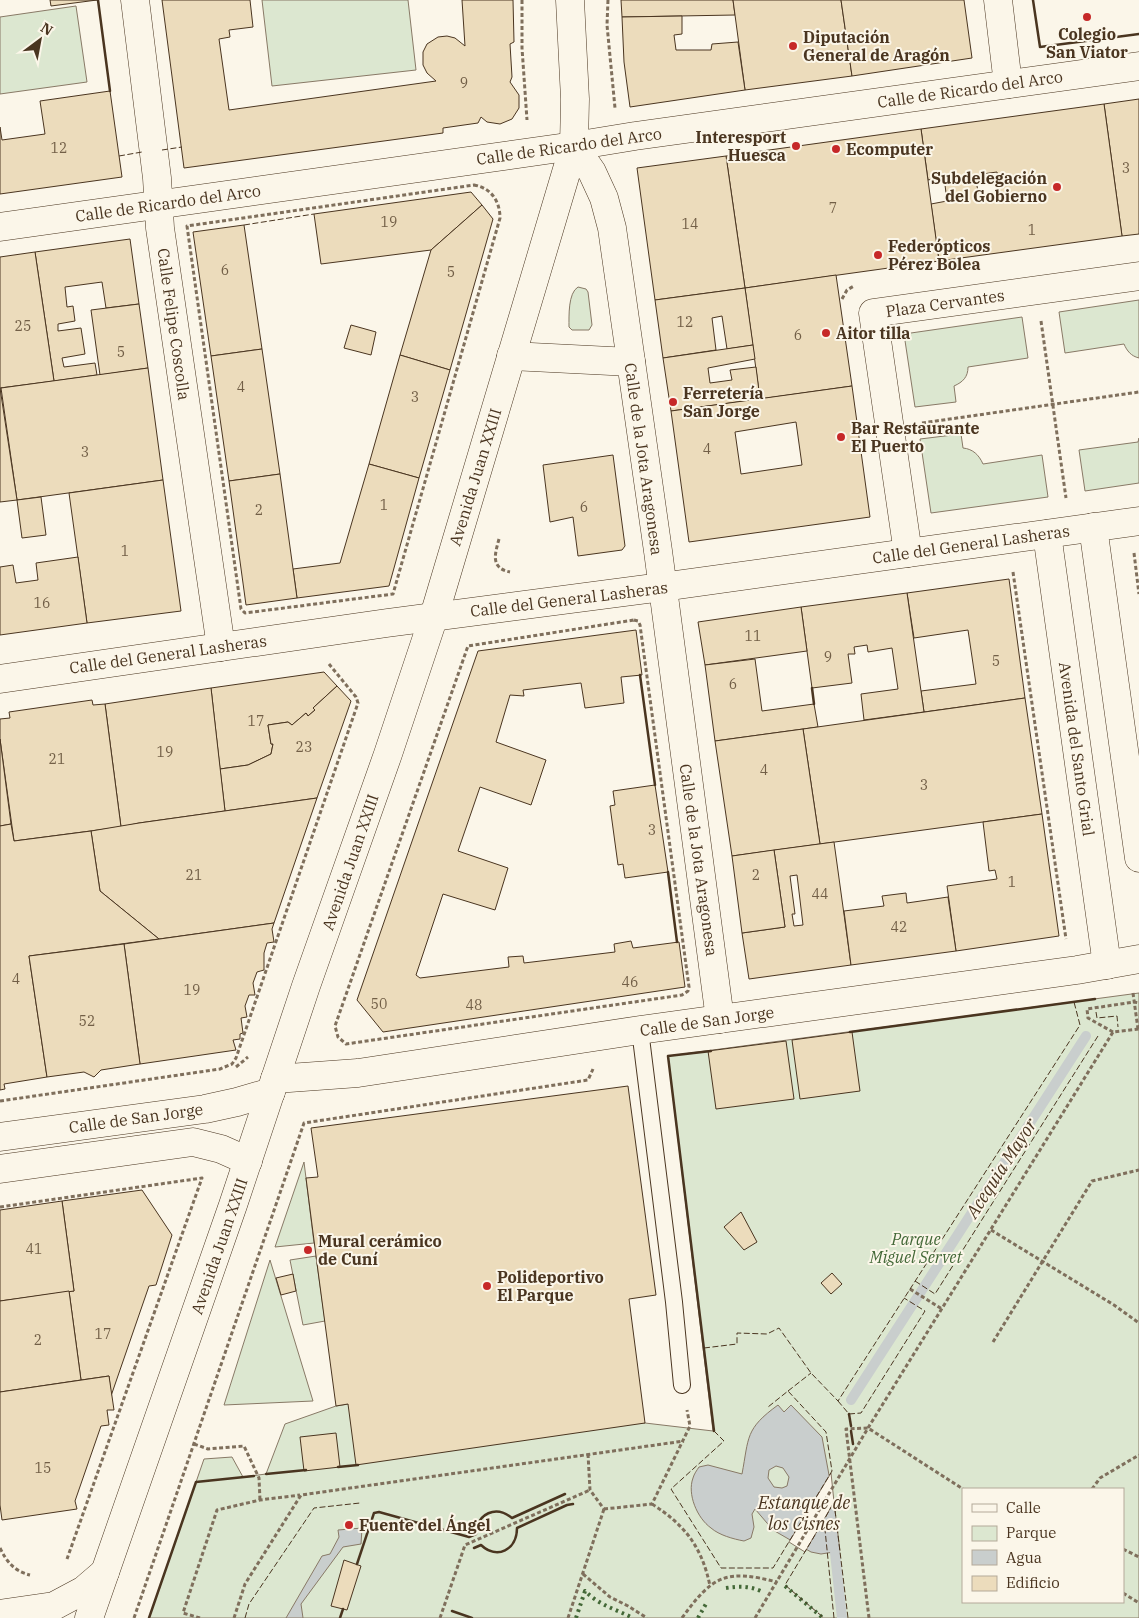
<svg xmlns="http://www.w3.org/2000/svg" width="1139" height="1618" font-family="'IBM Plex Serif',serif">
<rect width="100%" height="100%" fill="#fbf6e9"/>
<g fill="#dce7d0" stroke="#887966" fill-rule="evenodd">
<path d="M262,0H408L416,70L272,86Z"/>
<path d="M76,6L87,82L0,94V17Z"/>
<path d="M578,287L586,289L588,292L592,325L589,330H572L569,327C569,316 568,293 578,287Z"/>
<path d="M1139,300V358C1131,356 1127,351 1124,344L1065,353L1059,312Z"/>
<path d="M1022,317L1028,358L968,367C968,377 963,382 954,386L956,402L915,407L904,334Z"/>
<path d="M961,434L963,448C973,449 979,455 983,464L1042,455L1048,497L931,513L920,439Z"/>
<path d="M1139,438V483L1085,491L1079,450L1138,442Z"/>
<path d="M1139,993V1618H149L204,1459L232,1457L243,1477L266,1474L285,1424L336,1406L348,1404L645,1423L713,1431L668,1056ZM963,1489H1123V1602H963Z"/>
<path d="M304,1162L314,1243L275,1247Z"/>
<path d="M316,1256L325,1321L303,1325L290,1260Z"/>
<path d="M270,1260L313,1401L224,1405Z"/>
</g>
<g fill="#c9cecd" stroke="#887966" fill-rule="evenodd">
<path d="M778,1405L784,1412L791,1405L822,1437L834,1502L840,1551L821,1554L811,1552L773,1530L755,1509L752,1514L754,1527L751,1538L744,1541C733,1539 719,1535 711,1528C697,1518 687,1494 693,1478C694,1474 697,1470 699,1467L708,1465L742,1474C749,1437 745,1429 778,1405ZM776,1466L783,1468L789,1477L787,1486L782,1488L774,1487L768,1478L769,1470Z"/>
<path d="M362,1528L361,1544L343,1547L301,1604L303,1618H286L322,1556L330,1554L339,1537L338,1530Z"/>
</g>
<path fill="#fbf6e9" stroke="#887966" d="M831,1473L834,1502L805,1552L789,1542Z"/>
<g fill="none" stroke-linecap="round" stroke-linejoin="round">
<g stroke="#c9cecd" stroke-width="10">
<path d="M851,1400L1086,1036"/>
<path d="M835,1553L842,1618"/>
</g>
</g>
<g fill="#ecdcbc" stroke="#4a3520" fill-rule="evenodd">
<path d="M50,0H97L51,6Z"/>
<path d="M162,0H250L253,27L229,30L230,37L219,39L229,110L436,81L427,73L423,65V52L427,44L438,37L447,36L455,38L465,46L462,0H513L514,42L510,44L512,77L510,82L519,95V108L512,119L500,124L487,122L481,117L478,123L443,128V133L184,168Z"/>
<path d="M621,0H733L735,15L622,17Z"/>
<path d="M733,0H841L852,76L745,90Z"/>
<path d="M841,0H964L972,58L852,76Z"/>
<path d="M682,16V34L674,35L676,50H711L712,44L738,42L745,90L630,107L624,62L622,17Z"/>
<path d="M110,91L122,177L0,194V127L2,140L45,134L40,101Z"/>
<path d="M1139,99V234L1122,236L1104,104Z"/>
<path d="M1104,104L1122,236L939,261L931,204L947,201L944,177L928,180L921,129ZM997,172L1000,194L979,197L975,175Z"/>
<path d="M921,129L939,261L745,288L726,156Z"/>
<path d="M726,156L745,288L655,300L637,168Z"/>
<path d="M471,192L482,205L431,250L321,264L314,214Z"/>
<path d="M482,205L493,219L450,370L400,355L431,250Z"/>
<path d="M244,225L262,349L211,356L193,232Z"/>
<path d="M130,239L139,304L106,308L102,282L65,287L67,307L73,306L75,321L58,324V331L81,328L85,354L62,358L64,367L95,363L97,375L54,381L35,252Z"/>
<path d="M35,252L54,381L0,388V257Z"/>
<path d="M836,275L852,386L760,399L745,288Z"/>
<path d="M745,288L753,345L727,349L722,316L712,318L716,350L663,358L655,300Z"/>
<path d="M139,304L148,368L100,375L91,310Z"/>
<path d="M351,325L376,332L371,355L344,348Z"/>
<path d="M753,345L755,359L708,368L710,383L732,380L730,370L756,367L760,399L671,411L663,358Z"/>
<path d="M262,349L280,474L229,481L211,356Z"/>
<path d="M400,355L450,370L419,478L369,464Z"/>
<path d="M148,368L163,480L17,500L1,388Z"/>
<path d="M852,386L870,517L689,542L671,411ZM796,422L802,465L741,474L735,432Z"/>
<path d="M0,388L17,500L0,502Z"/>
<path d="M613,455L625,546L622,550L578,556L573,517L550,522L543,465Z"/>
<path d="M369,464L419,478L389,586L297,598L293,569L340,563Z"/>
<path d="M280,474L297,598L246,605L229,481Z"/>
<path d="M163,480L181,611L87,623L69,493Z"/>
<path d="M41,497L46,535L22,538L17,500Z"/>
<path d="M78,557L87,623L0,635V567L13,565L16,583L38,580L36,563Z"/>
<path d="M1009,579L1025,698L924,712L921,691L976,684L968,630L914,638L907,593Z"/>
<path d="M907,593L924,712L864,720L861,694L898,689L892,648L868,652L867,645L854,647L855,654H848L852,683L812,688L801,607Z"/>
<path d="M801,607L807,651L705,665L698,622Z"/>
<path d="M636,630L642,675L621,677L624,703L585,708L581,683L523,690L524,696L510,695L496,742L546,760L531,805L480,787L458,851L508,868L495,910L443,894L416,975L420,978L509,967L508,957L523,956L524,963L615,952L614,944L631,941L633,948L679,942L685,987L383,1032L357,1000L478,651Z"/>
<path d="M755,659L762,711L814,704L818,727L715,741L705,665Z"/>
<path d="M324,672L337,686L313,708L315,710L308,716L306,713L292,725L288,722L268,725L271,744H273L271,754L248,765L220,769L211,688Z"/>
<path d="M337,686L351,701L317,798L225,811L220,769L248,765L271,754L273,744H271L268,725L288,722L292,725L306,713L308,716L315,710L313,708Z"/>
<path d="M211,688L225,811L139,823L121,827L105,704Z"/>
<path d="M1025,698L1042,814L820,844L803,729Z"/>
<path d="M92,700L93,705L105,704L121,827L14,841L0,739V719L10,718L9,712Z"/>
<path d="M803,729L820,844L732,856L715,741Z"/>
<path d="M0,739L11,824L0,826Z"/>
<path d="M655,785L668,872L625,878L623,864L618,865L610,806L615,805L613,791Z"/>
<path d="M317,798L274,923L159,939L100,891L91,831L139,823Z"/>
<path d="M1042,814L1059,936L956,951L947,886L997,879L995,870L989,871L983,822Z"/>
<path d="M11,824L14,841L91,831L100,891L159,939L29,956L47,1077L4,1084L5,1089L0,1090V826Z"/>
<path d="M834,842L851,965L749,979L742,933L785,927L774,850ZM797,875L803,925L794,926L792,914H795L790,876Z"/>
<path d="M774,850L785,927L742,933L732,856Z"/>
<path d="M906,893L907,903L948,897L956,951L851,965L844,911L884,906L882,896Z"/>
<path d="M274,923L272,929L274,942L267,943L264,953V970L257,972L253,983L255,995H249L245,1006L247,1017L241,1018L243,1033L240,1034V1039L233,1040L236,1050L140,1064L124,944Z"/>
<path d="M124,944L140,1064L101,1070L94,1077L84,1072L47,1077L29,956Z"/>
<path d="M852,1032L860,1091L800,1099L792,1040Z"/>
<path d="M786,1041L794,1099L716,1109L708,1051Z"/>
<path d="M628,1086L656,1295L629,1299L645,1423L356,1465L348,1404L336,1406L316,1256L306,1178L318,1177L311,1128Z"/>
<path d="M142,1190L172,1235L156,1285L149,1286L111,1396L109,1376L81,1380L69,1291H74L62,1201Z"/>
<path d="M62,1201L74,1291L0,1301V1210Z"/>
<path d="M741,1212L757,1242L744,1250L724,1227Z"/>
<path d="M832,1273L842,1284L831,1294L821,1283Z"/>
<path d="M293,1274L296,1291L281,1295L276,1278Z"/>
<path d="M69,1291L81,1380L0,1392V1301Z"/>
<path d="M109,1376L114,1410H107L109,1425L101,1426L75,1501L77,1509L2,1520L0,1505V1392Z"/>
<path d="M336,1433L340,1467L304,1471L300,1437Z"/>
<path d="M344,1560L361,1566L347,1610L331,1606Z"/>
</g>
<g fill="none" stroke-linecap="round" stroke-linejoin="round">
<g stroke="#4a3520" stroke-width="18">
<path id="lane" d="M640,1030L674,1302L682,1385"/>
</g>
<g stroke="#4a3520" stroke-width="29">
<g id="street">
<path d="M135,0L157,178L160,228L221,647"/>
<path d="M998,0L1008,84"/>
<path d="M574,146L592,172L604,198L612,228L658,551L720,1019"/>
<path d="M0,227L574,146L635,136L1139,66"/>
<path d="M511,356L631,362"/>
<path d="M1093,527L1139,858"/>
<path d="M1047,534L1107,965"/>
<path d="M908,553L873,313L1139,276"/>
<path d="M0,679L387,623L662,587L1139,521"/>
<path d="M275,1079L358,1073L640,1030L1077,970L1139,959"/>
<path d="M0,1137L205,1109L237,1102L271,1092"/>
<path d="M0,1169L193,1142L221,1149L248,1161"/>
</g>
</g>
<g stroke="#4a3520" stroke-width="29">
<g id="highway">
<path d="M0,1614L54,1606L84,1590L105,1572"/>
<path d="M89,1618L233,1205L306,986L388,754L434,616L574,146L575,99L570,0"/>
</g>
</g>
<g stroke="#7f6f5c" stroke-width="3" stroke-dasharray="4 2.5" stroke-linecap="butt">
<path d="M522,0V48L527,120"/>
<path d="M608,0L607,25L615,108"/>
<path d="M474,185C491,188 500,201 500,218L393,594L245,613L241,609L187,226Z"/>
<path d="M842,299L847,290L854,286"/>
<path d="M1041,321L1066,498"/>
<path d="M922,423L1139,392"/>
<path d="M499,539C495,554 490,568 510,572"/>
<path d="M1134,553L1139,594"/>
<path d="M1013,572L1066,939"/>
<path d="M634,620L638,621L640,625L689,987L688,991L682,995L346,1044L338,1037L335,1026L468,646Z"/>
<path d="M1133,993L1138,1029"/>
<path d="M1113,1032L1088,1018L1087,1009L1134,1002L1139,1003"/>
<path d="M236,1067L248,1057"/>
<path d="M0,1101L220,1069L232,1064L236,1058L358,703L356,697L329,664"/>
<path d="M0,1207L202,1178L67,1559"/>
<path d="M991,1230L1114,1305L1139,1323"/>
<path d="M910,1289L942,1309"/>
<path d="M993,1342L1092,1181L1139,1170"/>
<path d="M194,1444L208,1449L244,1446L259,1478L260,1500"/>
<path d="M588,1454L590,1490L604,1509"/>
<path d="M1092,1489L1100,1478L1139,1455"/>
<path d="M652,1504C685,1525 702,1547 710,1586"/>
<path d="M604,1509L652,1504L690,1426L687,1410"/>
<path d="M0,1548C7,1562 14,1571 30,1575"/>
<path d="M1123,1549L1139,1557"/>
<path d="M583,1574L610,1597L628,1606L647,1618"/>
<path d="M1123,1593L1139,1603"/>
<path d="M134,1618L304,1123L588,1080L593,1069"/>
<path d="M200,1618L183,1613L217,1510L260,1500L300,1495"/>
<path d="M234,1618L245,1584L301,1495L684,1441"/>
<path d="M440,1618L465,1545L590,1490"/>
<path d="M568,1618L604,1509"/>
<path d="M682,1618C713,1575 726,1569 777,1582"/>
<path d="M755,1618L868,1428L1113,1032L1139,1029"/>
<path d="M869,1618L846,1429L868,1428L963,1489"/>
</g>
<use href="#lane" stroke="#fbf6e9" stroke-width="16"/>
<use href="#street" stroke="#fbf6e9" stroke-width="28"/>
<use href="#highway" stroke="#fbf6e9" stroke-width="28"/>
<g stroke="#436837" stroke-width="4" stroke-dasharray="2.5 4" stroke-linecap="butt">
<path d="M785,1586L823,1618"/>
<path d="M726,1588C739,1586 749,1586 761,1591"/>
<path d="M576,1618L585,1591C599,1605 615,1609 633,1618"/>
<path d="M698,1618L707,1602"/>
</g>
<g stroke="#4a3520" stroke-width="1" stroke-dasharray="6 2.5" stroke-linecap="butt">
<path d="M162,150L182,147"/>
<path d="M119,156L142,152"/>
<path d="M244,225L314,214"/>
<path d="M1096,1012L1097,1018L1117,1016L1118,1027"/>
<path d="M915,1281L935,1294L1098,1036"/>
<path d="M704,1348L737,1344V1333L767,1334L779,1328L811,1373L838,1401L1080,1025L1074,1002"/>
<path d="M788,1391L811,1373"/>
<path d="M838,1401L849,1414L861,1413L925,1311L904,1298"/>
<path d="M714,1431L724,1441L671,1489L721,1568H773L832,1471L826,1432L788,1391L768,1407"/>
<path d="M834,1502L848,1618"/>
<path d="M824,1520L785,1585L824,1618"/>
<path d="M245,1618L249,1604L314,1508L360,1503"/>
<path d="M834,1618L824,1520L834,1502"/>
</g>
<g stroke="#4a3520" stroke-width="2.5">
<path d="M98,0L110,91"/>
<path d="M1033,0L1040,47L1139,34"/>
<path d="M640,675L655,785"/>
<path d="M812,688L814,704"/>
<path d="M668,872L677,942"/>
<path d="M850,1032L1095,999"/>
<path d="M711,1051L668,1056L714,1431"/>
<path d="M849,1414L851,1426"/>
<path d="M851,1431L853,1444"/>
<path d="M338,1467L358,1465"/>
<path d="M266,1474L306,1470"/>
<path d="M474,1548L481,1545C497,1560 517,1550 517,1528L567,1505L573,1504"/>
<path d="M357,1564L374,1513L379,1512L469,1537L476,1534C477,1513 496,1505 512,1518L565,1494"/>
<path d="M452,1611L472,1618"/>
<path d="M149,1618L196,1482L254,1476"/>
<path d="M340,1618L343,1609"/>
</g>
</g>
<g fill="#c62828" stroke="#fbf6e9" stroke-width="2">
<circle cx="1087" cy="17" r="5"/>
<circle cx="793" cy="46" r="5"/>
<circle cx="796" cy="146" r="5"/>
<circle cx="836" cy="149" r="5"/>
<circle cx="1057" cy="187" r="5"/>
<circle cx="878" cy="255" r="5"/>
<circle cx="826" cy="333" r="5"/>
<circle cx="673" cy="402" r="5"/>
<circle cx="841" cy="437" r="5"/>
<circle cx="308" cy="1250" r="5"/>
<circle cx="487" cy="1286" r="5"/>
<circle cx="349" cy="1525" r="5"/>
</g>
<g text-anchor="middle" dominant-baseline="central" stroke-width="4" stroke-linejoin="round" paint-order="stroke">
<g font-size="14" fill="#725f47">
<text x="464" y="83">9</text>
<text x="59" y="148">12</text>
<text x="1126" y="168">3</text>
<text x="833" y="208">7</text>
<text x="389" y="222">19</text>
<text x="690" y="224">14</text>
<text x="1032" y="230">1</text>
<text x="225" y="270">6</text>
<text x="451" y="272">5</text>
<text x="685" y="322">12</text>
<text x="23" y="326">25</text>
<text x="798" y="335">6</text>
<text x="121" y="352">5</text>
<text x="241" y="387">4</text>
<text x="415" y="397">3</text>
<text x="707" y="449">4</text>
<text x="85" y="452">3</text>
<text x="384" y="505">1</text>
<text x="584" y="507">6</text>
<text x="259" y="510">2</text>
<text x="125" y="551">1</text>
<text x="42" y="603">16</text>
<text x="753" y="636">11</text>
<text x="828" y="657">9</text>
<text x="996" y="661">5</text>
<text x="733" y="684">6</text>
<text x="256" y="721">17</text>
<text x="304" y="747">23</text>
<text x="165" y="752">19</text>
<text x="57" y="759">21</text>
<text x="764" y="770">4</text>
<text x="924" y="785">3</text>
<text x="652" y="830">3</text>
<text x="194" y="875">21</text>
<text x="756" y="875">2</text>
<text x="1012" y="882">1</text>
<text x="820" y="894">44</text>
<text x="899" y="927">42</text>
<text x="16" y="979">4</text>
<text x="630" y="982">46</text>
<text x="192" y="990">19</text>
<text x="379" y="1004">50</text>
<text x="474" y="1005">48</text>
<text x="87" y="1021">52</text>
<text x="34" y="1249">41</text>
<text x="103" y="1334">17</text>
<text x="38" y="1340">2</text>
<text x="43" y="1468">15</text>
</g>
<g font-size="16" font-weight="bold" fill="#4a3520" stroke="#fbf6e9" text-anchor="start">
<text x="1087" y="34" text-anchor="middle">Colegio<tspan x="1087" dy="18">San Viator</tspan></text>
<text x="803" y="37">Diputación<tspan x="803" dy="18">General de Aragón</tspan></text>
<text x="786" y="137" text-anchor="end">Interesport<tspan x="786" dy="18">Huesca</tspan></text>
<text x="846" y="149">Ecomputer</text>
<text x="1047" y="178" text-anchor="end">Subdelegación<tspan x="1047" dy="18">del Gobierno</tspan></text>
<text x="888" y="246">Federópticos<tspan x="888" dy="18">Pérez Bolea</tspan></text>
<text x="836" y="333">Aitor tilla</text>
<text x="683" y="393">Ferretería<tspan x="683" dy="18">San Jorge</tspan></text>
<text x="851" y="428">Bar Restaurante<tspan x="851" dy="18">El Puerto</tspan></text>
<text x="318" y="1241">Mural cerámico<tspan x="318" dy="18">de Cuní</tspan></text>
<text x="497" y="1277">Polideportivo<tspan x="497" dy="18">El Parque</tspan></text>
<text x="359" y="1525">Fuente del Ángel</text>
</g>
<g font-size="16" fill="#4a3520" stroke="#fbf6e9">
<text transform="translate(970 89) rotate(-8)">Calle de Ricardo del Arco</text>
<text transform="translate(569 146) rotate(-8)">Calle de Ricardo del Arco</text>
<text transform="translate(168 203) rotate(-8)">Calle de Ricardo del Arco</text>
<text transform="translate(945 303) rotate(-8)">Plaza Cervantes</text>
<text transform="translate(174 324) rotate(82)">Calle Felipe Coscolla</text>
<text transform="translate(644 459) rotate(82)">Calle de la Jota Aragonesa</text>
<text transform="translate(475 477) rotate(-73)">Avenida Juan XXIII</text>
<text transform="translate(971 544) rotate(-8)">Calle del General Lasheras</text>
<text transform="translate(569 599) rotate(-7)">Calle del General Lasheras</text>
<text transform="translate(168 654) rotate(-8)">Calle del General Lasheras</text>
<text transform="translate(1077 749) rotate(82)">Avenida del Santo Grial</text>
<text transform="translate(699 860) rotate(82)">Calle de la Jota Aragonesa</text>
<text transform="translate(350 862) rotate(-71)">Avenida Juan XXIII</text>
<text transform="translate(707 1021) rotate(-8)">Calle de San Jorge</text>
<text transform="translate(136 1118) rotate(-8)">Calle de San Jorge</text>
<text transform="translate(219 1246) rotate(-71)">Avenida Juan XXIII</text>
</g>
<g font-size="16" font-style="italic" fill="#436837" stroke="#fbf6e9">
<text x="916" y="1239">Parque<tspan x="916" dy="18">Miguel Servet</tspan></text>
</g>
<g font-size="18" font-style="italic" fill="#4a3520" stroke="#fbf6e9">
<text transform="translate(1001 1168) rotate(-57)">Acequia Mayor</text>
<text x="804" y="1502">Estanque de<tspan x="804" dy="21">los Cisnes</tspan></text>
</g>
</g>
<rect x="962" y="1488" width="162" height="115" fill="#fbf6e9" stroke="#b4a999"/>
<rect x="972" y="1504" width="25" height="8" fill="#fbf6e9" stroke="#b4a999"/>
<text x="1006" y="1513" font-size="15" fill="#4a3520">Calle</text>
<rect x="972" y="1526" width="25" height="15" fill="#dce7d0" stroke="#b4a999"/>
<text x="1006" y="1538" font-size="15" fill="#4a3520">Parque</text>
<rect x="972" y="1550" width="25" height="15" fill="#c9cecd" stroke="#b4a999"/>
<text x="1006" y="1563" font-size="15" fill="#4a3520">Agua</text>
<rect x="972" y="1576" width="25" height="15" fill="#ecdcbc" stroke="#b4a999"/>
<text x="1006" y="1588" font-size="15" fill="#4a3520">Edificio</text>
<g transform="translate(40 40) rotate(32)" stroke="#fbf6e9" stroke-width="4" paint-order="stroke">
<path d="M0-4L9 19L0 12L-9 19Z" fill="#4a3520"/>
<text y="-8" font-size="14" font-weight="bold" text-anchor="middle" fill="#4a3520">N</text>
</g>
</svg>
